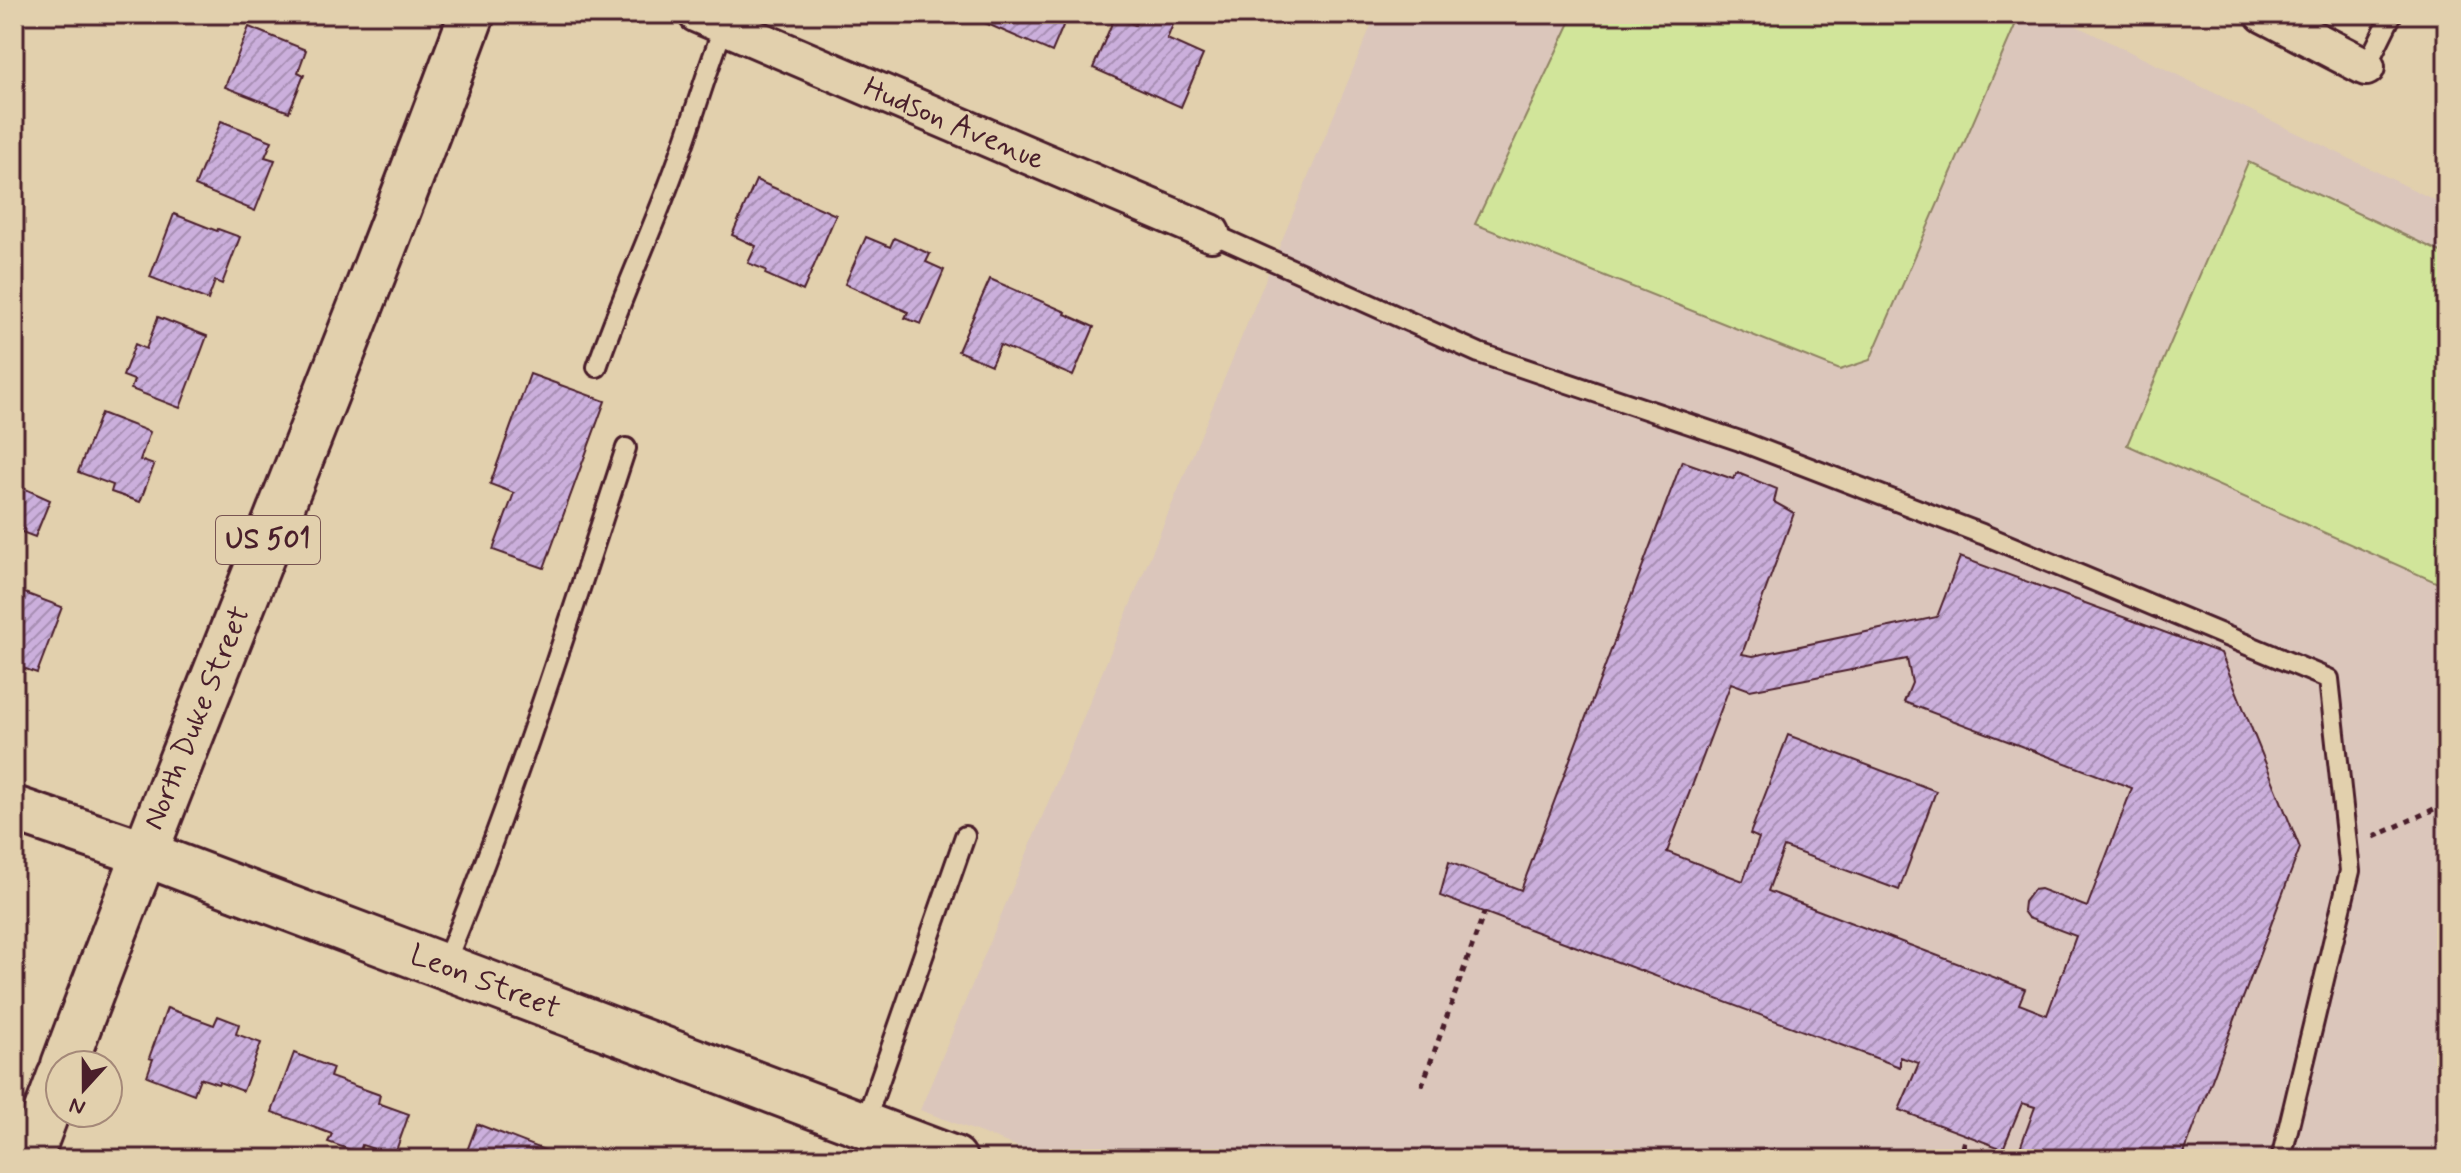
<svg xmlns="http://www.w3.org/2000/svg" width="2461" height="1173" font-family="Mynerve,sans-serif">
<defs>
<pattern id="building-hatch" width="6" height="6" patternUnits="userSpaceOnUse" patternTransform="scale(2)"><rect width="6" height="6" fill="#cbafdc"/><path d="M-1 1l2-2M0 6l6-6M5 7l2-2" fill="none" stroke="#a78eb3"/></pattern>
</defs>
<rect width="100%" height="100%" fill="#e2d0ad"/>
<filter id="ink" filterUnits="userSpaceOnUse"><feTurbulence type="fractalNoise" baseFrequency=".0125" numOctaves="2"/><feDisplacementMap in="SourceGraphic" scale="16" xChannelSelector="R" yChannelSelector="G"/><feConvolveMatrix kernelMatrix="1 2 1 2 8 2 1 2 1" color-interpolation-filters="sRGB"/></filter>
<g filter="url(#ink)">
<path fill="#dbc6bb" d="M1376,14H2052L2447,206V1159H1050L920,1110Z"/>
<g fill="#d1e59a" stroke="#8e8262" stroke-width="2">
<path d="M1574,14H2020L1870,360L1840,370L1475,224Z"/>
<path d="M2248,162L2447,255V581L2440,584L2127,445Z"/>
</g>
<g fill="url(#building-hatch)" stroke="#4a1f2b" stroke-width="2" fill-rule="evenodd">
<path d="M969,14H1068L1052,52L969,16Z"/>
<path d="M1140,14H1155L1174,22L1167,39L1203,55L1181,107L1093,68L1115,16L1135,25Z"/>
<path d="M249,27L306,50L298,72L304,75L289,112L225,87Z"/>
<path d="M221,121L272,141L265,157L275,160L255,211L195,186Z"/>
<path d="M756,180L836,215L803,291L765,274L766,270L748,263L756,246L732,235Z"/>
<path d="M174,214L217,231L218,229L240,237L222,284L215,281L208,300L150,277Z"/>
<path d="M866,237L890,247L894,238L930,254L926,262L944,270L921,324L905,318L908,312L845,284Z"/>
<path d="M990,279L1066,312L1065,314L1094,327L1073,376L1000,345L991,365L958,351Z"/>
<path d="M158,317L207,336L180,408L131,389L134,380L123,376L135,344L146,349Z"/>
<path d="M530,374L605,401L544,568L493,550L514,493L490,484Z"/>
<path d="M101,413L150,432L140,460L154,465L140,502L111,492L113,485L78,472Z"/>
<path d="M1682,461L1733,479L1738,473L1777,489L1774,502L1794,513L1742,654L1753,656L1937,617L1960,557L2221,653L2300,848L2182,1159H2016L2035,1107L2022,1103L2003,1149L1899,1110L1919,1063L1900,1057V1067L1440,896L1449,862L1521,890ZM1907,659L1912,683L1904,702L2132,788L2087,907L2040,889L2033,890L2024,902L2023,911L2028,918L2076,936L2047,1015L2019,1004L2025,989L1768,891L1784,847L1899,890L1936,791L1788,735L1750,834L1759,838L1743,881L1667,852L1731,683L1750,690Z"/>
<path d="M21,487L50,500L35,537L14,529V504Z"/>
<path d="M14,589L62,607L37,673L14,665Z"/>
<path d="M167,1008L214,1025L218,1016L239,1024L236,1034L261,1043L243,1091L219,1082L218,1084L200,1078L194,1094L147,1076L153,1059L149,1058Z"/>
<path d="M294,1053L333,1068L330,1077L380,1095L378,1103L409,1114L394,1156L362,1145L359,1153L328,1142L332,1134L272,1112Z"/>
<path d="M477,1124L555,1154L553,1159H464Z"/>
</g>
<g fill="none" stroke-linecap="round" stroke-linejoin="round">
<g stroke="#4a1f2b" stroke-width="24">
<g id="lane">
<path d="M2366,67L2392,14"/>
<path d="M1211,233L1479,353L1740,441L1982,534L2329,679L2350,871L2281,1159"/>
<path d="M597,367C621,297 653,230 678,160C694,116 707,70 724,26"/>
<path d="M444,966C514,797 569,622 626,448"/>
<path d="M864,1125L965,836"/>
</g>
</g>
<g stroke="#4a1f2b" stroke-width="42">
<g id="street">
<path d="M697,14L1211,233"/>
<path d="M2264,14L2366,67"/>
</g>
</g>
<g stroke="#4a1f2b" stroke-width="50">
<path id="secondary" d="M14,809L143,853L954,1159"/>
</g>
<g stroke="#4a1f2b" stroke-width="50">
<g id="highway">
<path d="M64,1065C195,713 342,367 472,14"/>
<path d="M29,1159L60,1076"/>
</g>
</g>
<g stroke="#4a1f2b" stroke-width="5" stroke-dasharray="6 6" stroke-linecap="butt">
<path d="M2374,837L2447,803"/>
<path d="M1422,1086L1484,913"/>
<path d="M1960,1159L1966,1136"/>
</g>
<use href="#lane" stroke="#e2d0ad" stroke-width="18"/>
<use href="#street" stroke="#e2d0ad" stroke-width="36"/>
<use href="#secondary" stroke="#e2d0ad" stroke-width="44"/>
<use href="#highway" stroke="#e2d0ad" stroke-width="44"/>
</g>
</g>
<g text-anchor="middle" dominant-baseline="central" stroke-width="6" stroke-linejoin="round" paint-order="stroke">
<rect fill="#e2d0ad" stroke="#785452" stroke-width="2" x="216" y="516" width="104" height="48" rx="6"/>
<g font-size="28" font-weight="bold" fill="#4a1f2b">
<text x="268" y="540">US 501</text>
</g>
<g font-size="30" fill="#4a1f2b" stroke="#e2d0ad">
<text transform="translate(954 124) rotate(23)">Hudson Avenue</text>
<text transform="translate(197 718) rotate(-68)">North Duke Street</text>
<text transform="translate(485 982) rotate(21)">Leon Street</text>
</g>
</g>
<rect width="2461" height="1173" fill="none" stroke="#e2d0ad" stroke-width="48"/>
<rect x="24" y="24" width="2413" height="1125" fill="none" stroke="#4a1f2b" stroke-width="3" filter="url(#ink)"/>
<g transform="translate(84 1089) rotate(201)"><circle r="38" fill="#e2d0ad" stroke="#a58979" stroke-width="2"/>
<path d="M0-6L14 30L0 20L-14 30Z" fill="#4a1f2b"/>
<text y="-12" font-size="22" font-weight="bold" text-anchor="middle" fill="#4a1f2b">N</text>
</g>
</svg>
